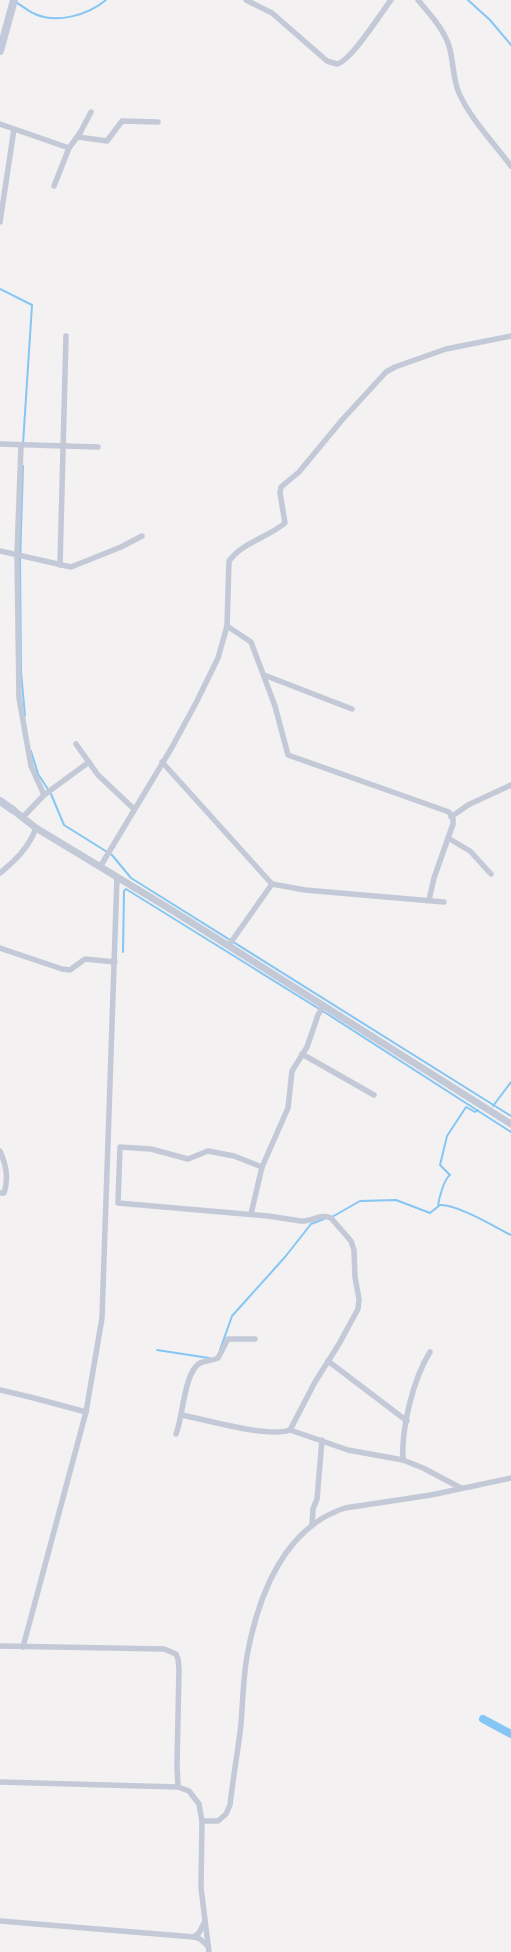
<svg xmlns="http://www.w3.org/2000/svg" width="511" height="1952" font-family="'Archivo Narrow',sans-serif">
<rect width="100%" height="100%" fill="#f3f1f1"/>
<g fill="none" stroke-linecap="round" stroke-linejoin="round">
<g stroke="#85c6f5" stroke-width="2">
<path d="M468,0L490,20L511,45"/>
<path d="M16,2C22,6 28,11 35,14C57,24 88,15 106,0"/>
<path d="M0,289L32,305L23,444"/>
<path d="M23,466L20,562L21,672L25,716"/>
<path d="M31,751L38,774L51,794L64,825L112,855L131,878L511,1116"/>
<path d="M123,952L124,891L126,889L329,1015L511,1132"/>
<path d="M493,1106L511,1082"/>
<path d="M438,1206C439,1198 444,1179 450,1175L440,1165L447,1136L466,1107L475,1112L478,1110"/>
<path d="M332,1217L360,1201L396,1200L430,1213L440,1205C457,1204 495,1227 511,1235"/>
<path d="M157,1350L209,1358"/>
<path d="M220,1350L232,1316L285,1257L311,1224L324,1219"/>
</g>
<path stroke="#85c6f5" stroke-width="8" d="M483,1719L511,1734"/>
<g stroke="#c3c9d7" stroke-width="5.5">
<path d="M246,0L272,13L327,61L337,64C351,61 381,13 391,0"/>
<path d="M418,0C428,12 442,27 448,43C454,59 452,77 459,93C471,120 494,143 511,166"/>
<path d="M0,124L69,148"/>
<path d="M78,137L107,141L122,121L158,122"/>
<path d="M54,186L69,148L80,133L91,112"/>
<path d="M0,222L14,129"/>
<path d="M0,444L98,447"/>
<path d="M21,445L17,555L19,698L31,766L44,795"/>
<path d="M0,551L71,567L121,547L142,536"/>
<path d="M60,565L66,336"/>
<path d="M227,626L251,642L275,706L288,755L449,812L453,819V824L434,878L429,900"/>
<path d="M264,675L352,709"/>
<path d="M76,744L98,775L134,809"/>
<path d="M162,762L272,884L305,890L444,902"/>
<path d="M451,817L468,805L511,785"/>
<path d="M22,818L44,795L89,762"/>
<path d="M448,838L470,851L491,874"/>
<path d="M100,867L171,749L197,701L218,658L227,626L229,561C243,542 267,538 285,523L280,493L281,487L299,472L342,420L386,372L395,367L446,349L511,336"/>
<path d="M0,873C16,860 29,847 36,828"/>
<path d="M229,945L272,884"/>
<path d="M0,948L62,969L70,970L85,959L115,962"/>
<path d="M302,1054L374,1095"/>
<path d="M0,1151C6,1165 9,1178 4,1193H0"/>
<path d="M262,1167L234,1156L208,1151L188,1159L151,1149L120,1147L118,1203L268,1216L301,1221C311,1222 321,1213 331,1218L351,1241L354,1250L355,1277L359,1299L358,1309L339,1344L315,1382L290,1430L348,1450L403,1460L423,1468L461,1488"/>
<path d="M251,1214L262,1167L288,1108L292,1071L307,1047L318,1015L324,1005"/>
<path d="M328,1361L407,1421"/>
<path d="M0,1390L30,1397L86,1412"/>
<path d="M182,1415C207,1420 268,1438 290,1430"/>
<path d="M176,1434C183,1417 184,1372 200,1363C206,1360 213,1361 218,1358L228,1339H255"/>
<path d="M403,1460C401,1429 413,1379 430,1352"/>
<path d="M312,1525L313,1509L317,1499L322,1440"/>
<path d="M0,1646L164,1649L176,1654L178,1659L179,1669L177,1765L178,1787"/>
<path d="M23,1647L86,1412L102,1318L117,877"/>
<path d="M0,1782L178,1787L189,1791L199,1804L202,1821L201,1888L209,1952"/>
<path d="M202,1821H218L226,1814L230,1805C233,1778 238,1751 241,1724C243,1700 243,1675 248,1651C259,1594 285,1527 345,1508L431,1495L511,1478"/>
<path d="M0,1921L194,1937L200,1939L208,1946"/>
<path d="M194,1937L199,1933L204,1923"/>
</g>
<path stroke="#c3c9d7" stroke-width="7" d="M13,810L36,828L170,909L511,1124"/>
<g stroke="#c2c9db" stroke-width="8">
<path d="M0,51L14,0"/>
<path d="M0,801L13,810"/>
</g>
</g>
</svg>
